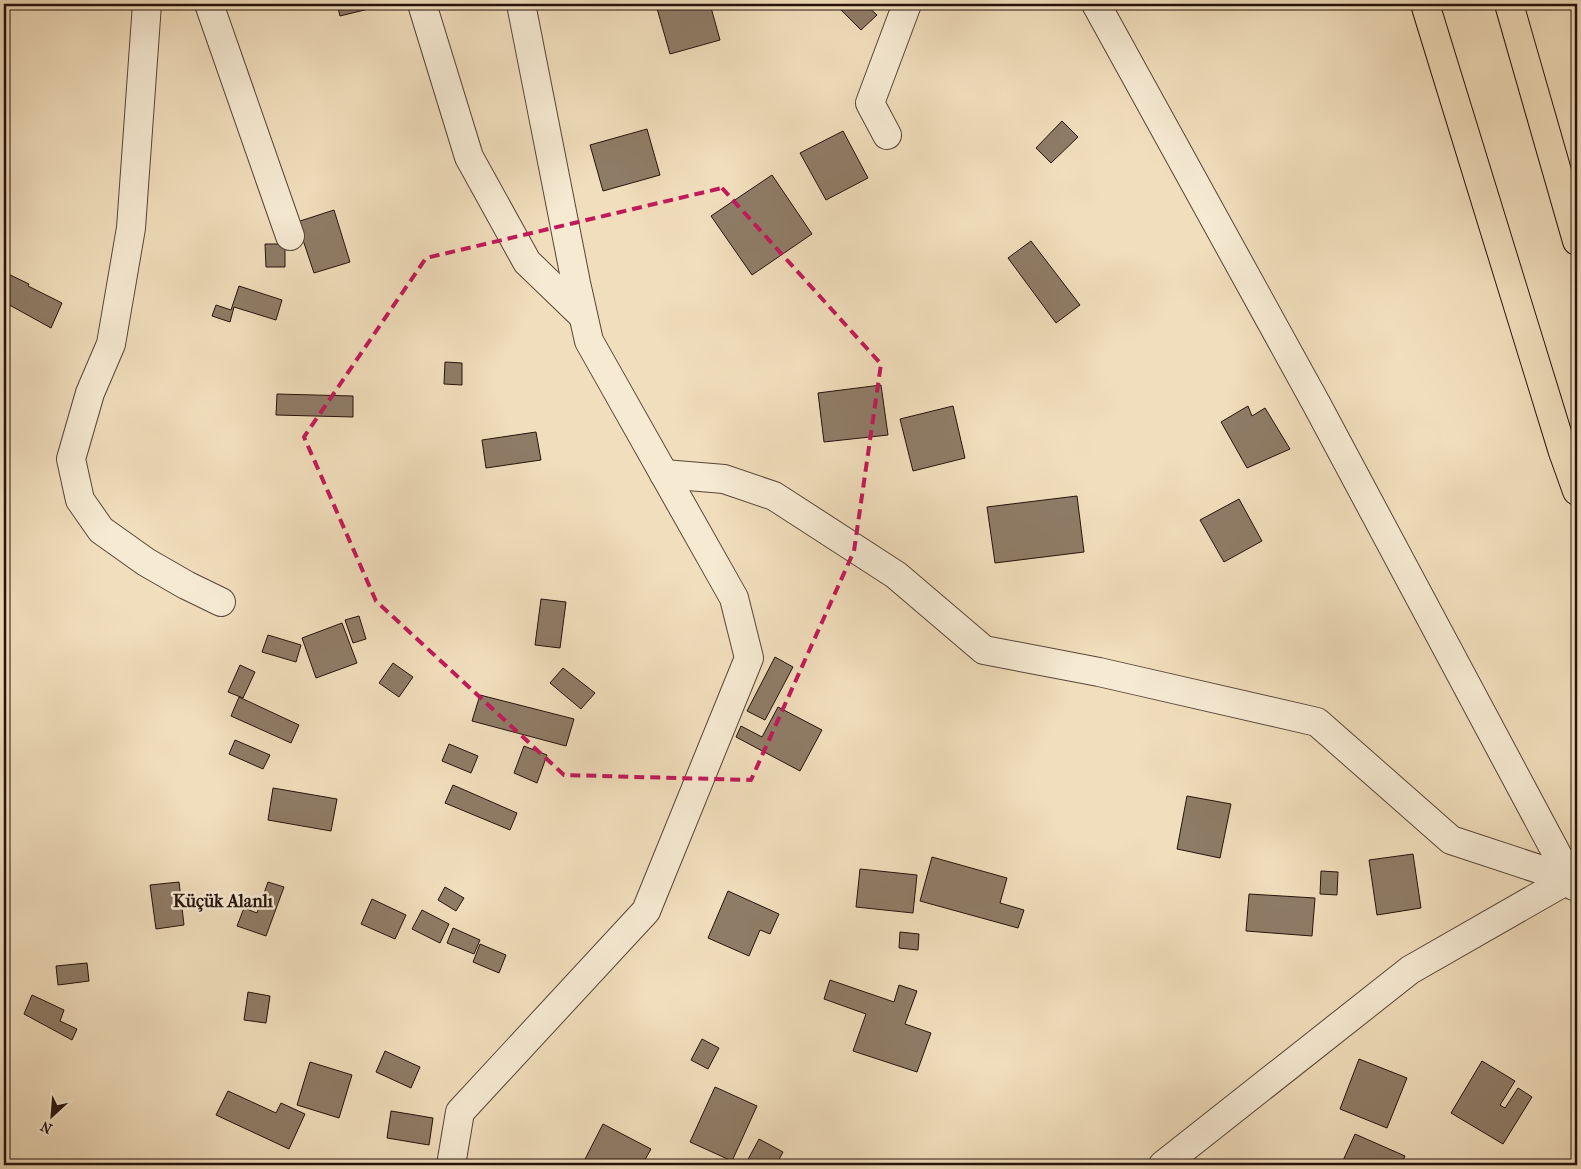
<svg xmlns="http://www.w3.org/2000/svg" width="1581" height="1169" font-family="'IM FELL French Canon',serif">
<rect width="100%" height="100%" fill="#f1debc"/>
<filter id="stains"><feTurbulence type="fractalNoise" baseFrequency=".004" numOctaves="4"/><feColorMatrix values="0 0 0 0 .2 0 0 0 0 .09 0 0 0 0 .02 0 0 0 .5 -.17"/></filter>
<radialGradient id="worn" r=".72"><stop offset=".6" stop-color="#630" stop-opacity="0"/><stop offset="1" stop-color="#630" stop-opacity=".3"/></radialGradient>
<g fill="#8f7c67" stroke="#24120b">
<path d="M337,4H389L340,16Z"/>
<path d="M660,4H710L720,40L670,54L656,5Z"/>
<path d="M838,4H865L877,15L861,30L836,5Z"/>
<path d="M1062,121L1078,137L1051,163L1036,148Z"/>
<path d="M647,129L660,175L603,191L590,145Z"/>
<path d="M843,131L868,178L826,200L800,153Z"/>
<path d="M772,175L812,234L752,275L711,216Z"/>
<path d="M334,210L350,262L314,273L297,222Z"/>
<path d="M1031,241L1080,305L1056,323L1008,258Z"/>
<path d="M265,244H285V267H266Z"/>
<path d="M4,272L29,284L28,286L62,303L51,328L4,302Z"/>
<path d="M239,286L282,300L276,320L234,307L230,322L212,316L216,305L231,310Z"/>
<path d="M445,362L462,363V385L444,384Z"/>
<path d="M881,385L888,435L824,442L818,393Z"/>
<path d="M277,394L353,396V417L276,415Z"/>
<path d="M953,406L965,458L913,471L900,419Z"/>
<path d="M1248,406L1252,416L1265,408L1290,449L1247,468L1221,422Z"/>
<path d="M536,432L541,460L486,468L482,440Z"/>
<path d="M1077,496L1084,552L995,563L987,507Z"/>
<path d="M1239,499L1262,541L1224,562L1200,520Z"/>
<path d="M541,599L566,602L560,648L535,645Z"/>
<path d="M359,616L366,639L353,643L345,620Z"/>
<path d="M342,623L357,663L316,678L302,638Z"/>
<path d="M268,635L301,645L296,662L262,652Z"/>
<path d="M775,657L793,667L765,720L747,711Z"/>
<path d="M393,663L413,677L399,697L379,683Z"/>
<path d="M240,665L255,672L243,698L228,692Z"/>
<path d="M563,668L595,693L581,709L550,683Z"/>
<path d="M480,695L574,719L566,746L472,721Z"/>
<path d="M239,697L299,725L291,743L231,716Z"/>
<path d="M778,707L822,730L800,771L736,737L741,726L762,737Z"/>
<path d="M235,740L270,755L263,769L229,754Z"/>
<path d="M449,744L478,756L471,773L442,761Z"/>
<path d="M524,746L547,755L537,783L514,773Z"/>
<path d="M453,785L517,813L510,830L445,803Z"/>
<path d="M273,788L337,799L331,831L268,820Z"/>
<path d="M1187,796L1231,804L1220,858L1177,849Z"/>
<path d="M1413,854L1421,908L1377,915L1369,860Z"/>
<path d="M932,857L1007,878L1000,903L1024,910L1018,928L920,901Z"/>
<path d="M860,869L917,875L913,913L856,907Z"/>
<path d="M1321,871L1338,872L1337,895L1320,894Z"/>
<path d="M179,882L184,925L156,929L150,885Z"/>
<path d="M268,882L284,887L266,936L237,926L244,908L257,913Z"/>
<path d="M445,887L464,898L456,911L438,900Z"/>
<path d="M728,891L779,914L770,934L760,930L749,956L708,938Z"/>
<path d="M1249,894L1315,898L1312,936L1246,931Z"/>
<path d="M372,899L406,915L395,939L361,924Z"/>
<path d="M422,910L449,924L440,943L412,929Z"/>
<path d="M453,928L480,940L474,954L447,943Z"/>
<path d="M900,932L919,934L918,950L899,948Z"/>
<path d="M480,944L506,955L499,973L473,962Z"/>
<path d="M87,963L89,981L58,985L56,966Z"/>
<path d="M830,980L894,1002L899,985L917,991L905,1024L931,1033L917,1072L853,1051L866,1014L824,999Z"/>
<path d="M248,992L270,996L266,1023L244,1020Z"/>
<path d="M32,995L64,1010L60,1021L77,1029L72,1040L24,1014Z"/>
<path d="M702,1039L719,1048L708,1069L691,1060Z"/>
<path d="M385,1051L420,1067L411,1088L376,1072Z"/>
<path d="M1359,1059L1407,1078L1387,1128L1340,1109Z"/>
<path d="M1482,1061L1515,1081L1500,1105L1505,1108L1518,1088L1532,1097L1503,1144L1451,1113Z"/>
<path d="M310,1062L352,1075L339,1118L297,1105Z"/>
<path d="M715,1087L757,1106L732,1161L690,1142Z"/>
<path d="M228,1091L276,1113L281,1103L305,1114L289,1149L216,1115Z"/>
<path d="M391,1111L433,1118L429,1145L387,1138Z"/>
<path d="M603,1124L651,1149L642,1165H582Z"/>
<path d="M1355,1134L1405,1156L1401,1165H1341Z"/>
<path d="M759,1139L783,1152L776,1165H745Z"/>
</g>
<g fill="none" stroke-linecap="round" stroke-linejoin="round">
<g stroke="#574537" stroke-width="30">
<g id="minor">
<path d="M147,4L131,228L111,344L90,393L71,459L80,500L101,530L146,562L186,585L221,602"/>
<path d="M209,4L290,236"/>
<path d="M422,4L469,157L527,262L583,316"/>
<path d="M1096,4L1317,405L1574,886"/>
<path d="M887,135L870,103L907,4"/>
<path d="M664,474L724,479L774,496L896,575L984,650L1099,672L1317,722L1451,840L1569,879"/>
<path d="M451,1165L460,1112L646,911L749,658L734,598L589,341L576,283L521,4"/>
<path d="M1163,1165L1410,970L1569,879L1577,877"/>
</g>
</g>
<g stroke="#24120b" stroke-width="30">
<g id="highway">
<path d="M1425,4L1563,452L1577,491"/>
<path d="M1509,4L1577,241"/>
</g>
</g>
<use href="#minor" stroke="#f6ead3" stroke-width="28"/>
<use href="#highway" stroke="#f1debc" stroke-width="28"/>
</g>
<path fill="none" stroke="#c2185b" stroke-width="4" stroke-dasharray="10 6" stroke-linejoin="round" d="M722,188L881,364L854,551L751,780L564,775L376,601L304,437L426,258Z"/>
<g text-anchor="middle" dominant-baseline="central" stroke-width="5" stroke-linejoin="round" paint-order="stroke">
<g font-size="18" font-weight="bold" fill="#24120b" stroke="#f6ead3">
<text x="223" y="901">Küçük Alanlı</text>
</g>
</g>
<rect width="1581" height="1169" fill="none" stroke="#f1debc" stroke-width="20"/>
<rect x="5" y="5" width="1571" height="1159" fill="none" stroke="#24120b" stroke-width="2.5"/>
<rect x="10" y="10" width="1561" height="1149" fill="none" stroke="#24120b"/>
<g transform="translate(52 1116) rotate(206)" stroke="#f6ead3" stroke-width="4" paint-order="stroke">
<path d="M0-4L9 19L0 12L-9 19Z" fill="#24120b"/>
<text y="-8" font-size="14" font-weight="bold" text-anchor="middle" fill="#24120b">N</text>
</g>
<rect width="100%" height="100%" filter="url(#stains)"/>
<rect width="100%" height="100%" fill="url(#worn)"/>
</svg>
